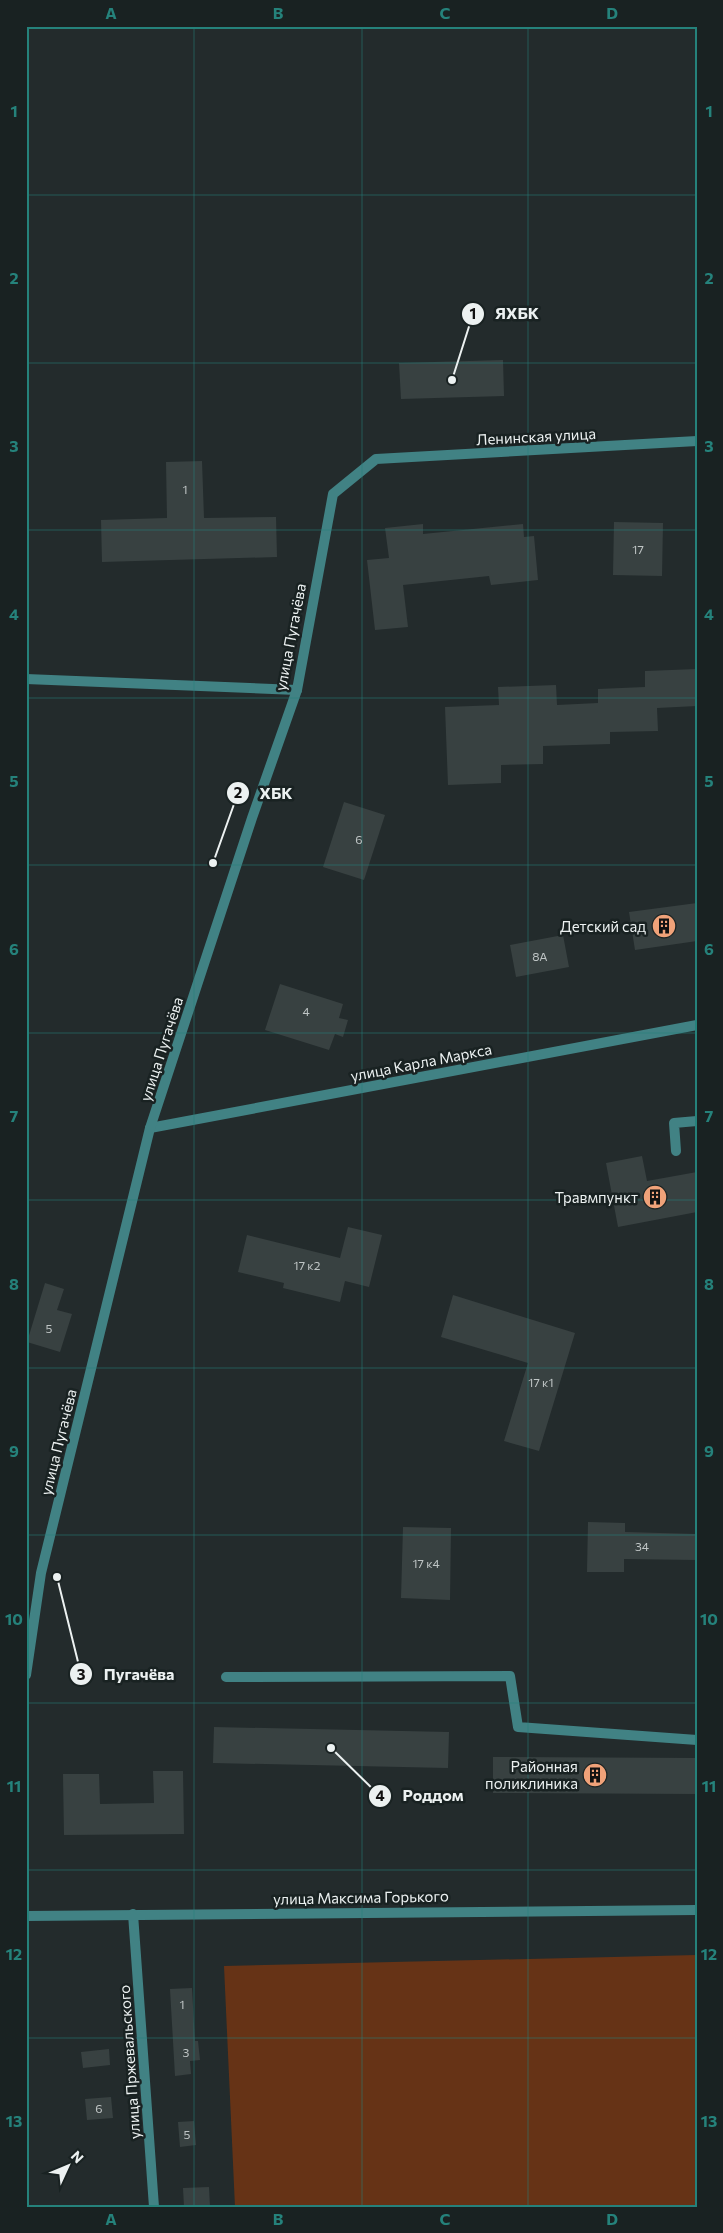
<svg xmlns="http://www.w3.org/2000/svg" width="723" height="2233" font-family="Commissioner,sans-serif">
<rect width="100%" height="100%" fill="#232b2c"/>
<path fill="#663316" d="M697,1955V2207H235L224,1966Z"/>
<g fill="#384141">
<path d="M503,360L504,396L401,399L399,363Z"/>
<path d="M202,461L204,518L276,517L277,557L102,562L101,520L167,518L166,462Z"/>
<path d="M614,522L663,523L662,576L613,575Z"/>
<path d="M423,524V534L523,524L524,537L534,536L538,580L491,585L489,576L403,585L408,627L375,630L367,560L389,558L385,528Z"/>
<path d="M697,669V706L657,708L658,731L610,732V744L543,746V764L501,765V783L448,785L445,707L499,705L498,687L556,685L557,705L598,703V689L645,687V671Z"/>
<path d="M344,802L385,815L364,880L323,867Z"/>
<path d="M697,903V941L635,950L629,912Z"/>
<path d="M563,935L569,967L516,977L510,945Z"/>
<path d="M280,984L343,1004L339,1018L348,1020L343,1037L335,1034L329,1050L265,1030Z"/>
<path d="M642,1156L647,1181L697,1172V1212L618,1227L606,1163Z"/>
<path d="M348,1227L382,1235L369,1287L345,1281L340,1302L283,1288L284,1283L238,1272L247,1235L340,1258Z"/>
<path d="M45,1283L64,1289L57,1310L72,1314L60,1352L27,1342Z"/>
<path d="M453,1295L575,1333L539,1451L504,1441L528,1363L441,1337Z"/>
<path d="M588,1522L625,1523V1532L697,1534V1560L624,1559V1572H587Z"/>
<path d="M403,1527L451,1528L450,1600L401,1598Z"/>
<path d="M214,1727L449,1732L448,1768L213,1763Z"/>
<path d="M493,1757L697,1758V1794L493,1793Z"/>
<path d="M153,1771H183L184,1834L64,1835L63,1774H99L100,1804L154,1803Z"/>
<path d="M192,1988L195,2041H198L200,2060L190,2061L191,2074L175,2076L170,1989Z"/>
<path d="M109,2049L110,2065L83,2068L81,2052Z"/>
<path d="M111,2097L113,2118L87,2120L85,2099Z"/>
<path d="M194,2121L196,2145L180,2147L178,2122Z"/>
<path d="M209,2187L210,2207H184L183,2188Z"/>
</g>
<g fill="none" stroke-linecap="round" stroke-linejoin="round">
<g stroke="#418284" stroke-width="10">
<path d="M676,1151L674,1123L697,1121"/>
<path d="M226,1677L510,1676L518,1727L697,1740"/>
</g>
<g stroke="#418284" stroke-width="10">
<path d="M26,679L297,690"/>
<path d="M150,1128L697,1025"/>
<path d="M133,1914L154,2207"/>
</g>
<g stroke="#418284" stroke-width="10">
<path d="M26,1675L41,1573L150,1128L252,818L297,690L333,494L376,459L697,441"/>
<path d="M26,1916L697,1910"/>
</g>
</g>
<path fill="none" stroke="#25827b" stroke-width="1" stroke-opacity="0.55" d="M194,26V2207M362,26V2207M528,26V2207M26,195H697M26,363H697M26,530H697M26,698H697M26,865H697M26,1033H697M26,1200H697M26,1368H697M26,1535H697M26,1703H697M26,1870H697M26,2038H697"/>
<defs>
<g id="building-disc" transform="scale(1.25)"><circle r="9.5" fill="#f0a279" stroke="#192222"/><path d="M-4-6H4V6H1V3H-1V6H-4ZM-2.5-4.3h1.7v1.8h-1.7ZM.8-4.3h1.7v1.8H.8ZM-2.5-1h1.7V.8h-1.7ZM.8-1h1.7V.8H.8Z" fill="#111"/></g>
</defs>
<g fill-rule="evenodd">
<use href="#building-disc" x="664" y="926"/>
<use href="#building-disc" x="655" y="1197"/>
<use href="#building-disc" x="595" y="1775"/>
</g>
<g text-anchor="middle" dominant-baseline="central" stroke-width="5" stroke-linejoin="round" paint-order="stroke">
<g font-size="12" fill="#bfc5c5">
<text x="185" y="489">1</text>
<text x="638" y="549">17</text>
<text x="359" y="839">6</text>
<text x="540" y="956">8А</text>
<text x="306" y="1011">4</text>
<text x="307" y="1265">17 к2</text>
<text x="49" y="1328">5</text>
<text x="541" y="1382">17 к1</text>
<text x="642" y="1546">34</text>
<text x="426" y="1563">17 к4</text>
<text x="182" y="2004">1</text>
<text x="186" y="2052">3</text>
<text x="99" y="2108">6</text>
<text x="187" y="2134">5</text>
</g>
<g font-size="15" fill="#ecf1f1" stroke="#192222">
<text transform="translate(536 436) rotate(-3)">Ленинская улица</text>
<text transform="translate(290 637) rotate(-79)">улица Пугачёва</text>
<text transform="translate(161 1049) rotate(-72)">улица Пугачёва</text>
<text transform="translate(421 1062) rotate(-11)">улица Карла Маркса</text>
<text transform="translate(58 1442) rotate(-76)">улица Пугачёва</text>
<text transform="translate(361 1897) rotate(-1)">улица Максима Горького</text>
<text transform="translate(129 2062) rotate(-94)">улица Пржевальского</text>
</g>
<g font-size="15" fill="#ecf1f1" stroke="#192222" text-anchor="end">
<text x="646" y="926">Детский сад</text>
<text x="638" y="1197">Травмпункт</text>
<text x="578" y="1766">Районная<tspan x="578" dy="17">поликлиника</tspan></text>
</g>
</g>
<path fill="none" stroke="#ecf1f1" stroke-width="2" d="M452 380L473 314M213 863L238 793M57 1577L81 1674M331 1748L380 1796"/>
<g fill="#ecf1f1" stroke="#192222" stroke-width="2">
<circle cx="452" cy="380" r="5"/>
<circle cx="213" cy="863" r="5"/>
<circle cx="57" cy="1577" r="5"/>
<circle cx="331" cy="1748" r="5"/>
<circle cx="473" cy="314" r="12"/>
<circle cx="238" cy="793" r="12"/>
<circle cx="81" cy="1674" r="12"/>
<circle cx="380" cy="1796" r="12"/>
</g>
<g font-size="15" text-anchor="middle" font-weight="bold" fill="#111">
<text x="473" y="319">1</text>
<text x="238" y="798">2</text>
<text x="81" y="1680">3</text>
<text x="380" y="1801">4</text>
</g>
<g font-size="16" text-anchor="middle" font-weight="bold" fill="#ecf1f1" stroke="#192222" stroke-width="5" stroke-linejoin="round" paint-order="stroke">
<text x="517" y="319">ЯХБК</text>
<text x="276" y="799">ХБК</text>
<text x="139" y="1680">Пугачёва</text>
<text x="433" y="1801">Роддом</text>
</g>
<rect width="723" height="2233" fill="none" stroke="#192222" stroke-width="55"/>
<g transform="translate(68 2166) rotate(46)" stroke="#192222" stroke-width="4" paint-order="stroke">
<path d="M0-4L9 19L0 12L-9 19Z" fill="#ecf1f1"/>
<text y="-8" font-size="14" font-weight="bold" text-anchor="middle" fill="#ecf1f1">N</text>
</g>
<rect x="28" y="28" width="668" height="2178" fill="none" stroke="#25827b" stroke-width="2"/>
<g font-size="16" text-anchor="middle" font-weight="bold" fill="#25827b">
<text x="111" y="19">A</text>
<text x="278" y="19">B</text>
<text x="445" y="19">C</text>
<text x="612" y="19">D</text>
<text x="14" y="117">1</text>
<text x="709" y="117">1</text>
<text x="14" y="284">2</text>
<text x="709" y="284">2</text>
<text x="14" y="452">3</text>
<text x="709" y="452">3</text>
<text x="14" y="620">4</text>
<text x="709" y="620">4</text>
<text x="14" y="787">5</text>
<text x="709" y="787">5</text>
<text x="14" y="955">6</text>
<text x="709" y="955">6</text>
<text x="14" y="1122">7</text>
<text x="709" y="1122">7</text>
<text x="14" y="1290">8</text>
<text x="709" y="1290">8</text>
<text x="14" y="1457">9</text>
<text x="709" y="1457">9</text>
<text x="14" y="1625">10</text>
<text x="709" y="1625">10</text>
<text x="14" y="1792">11</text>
<text x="709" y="1792">11</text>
<text x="14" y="1960">12</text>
<text x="709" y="1960">12</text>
<text x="14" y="2127">13</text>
<text x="709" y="2127">13</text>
<text x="111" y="2225">A</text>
<text x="278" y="2225">B</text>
<text x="445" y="2225">C</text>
<text x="612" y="2225">D</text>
</g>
</svg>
